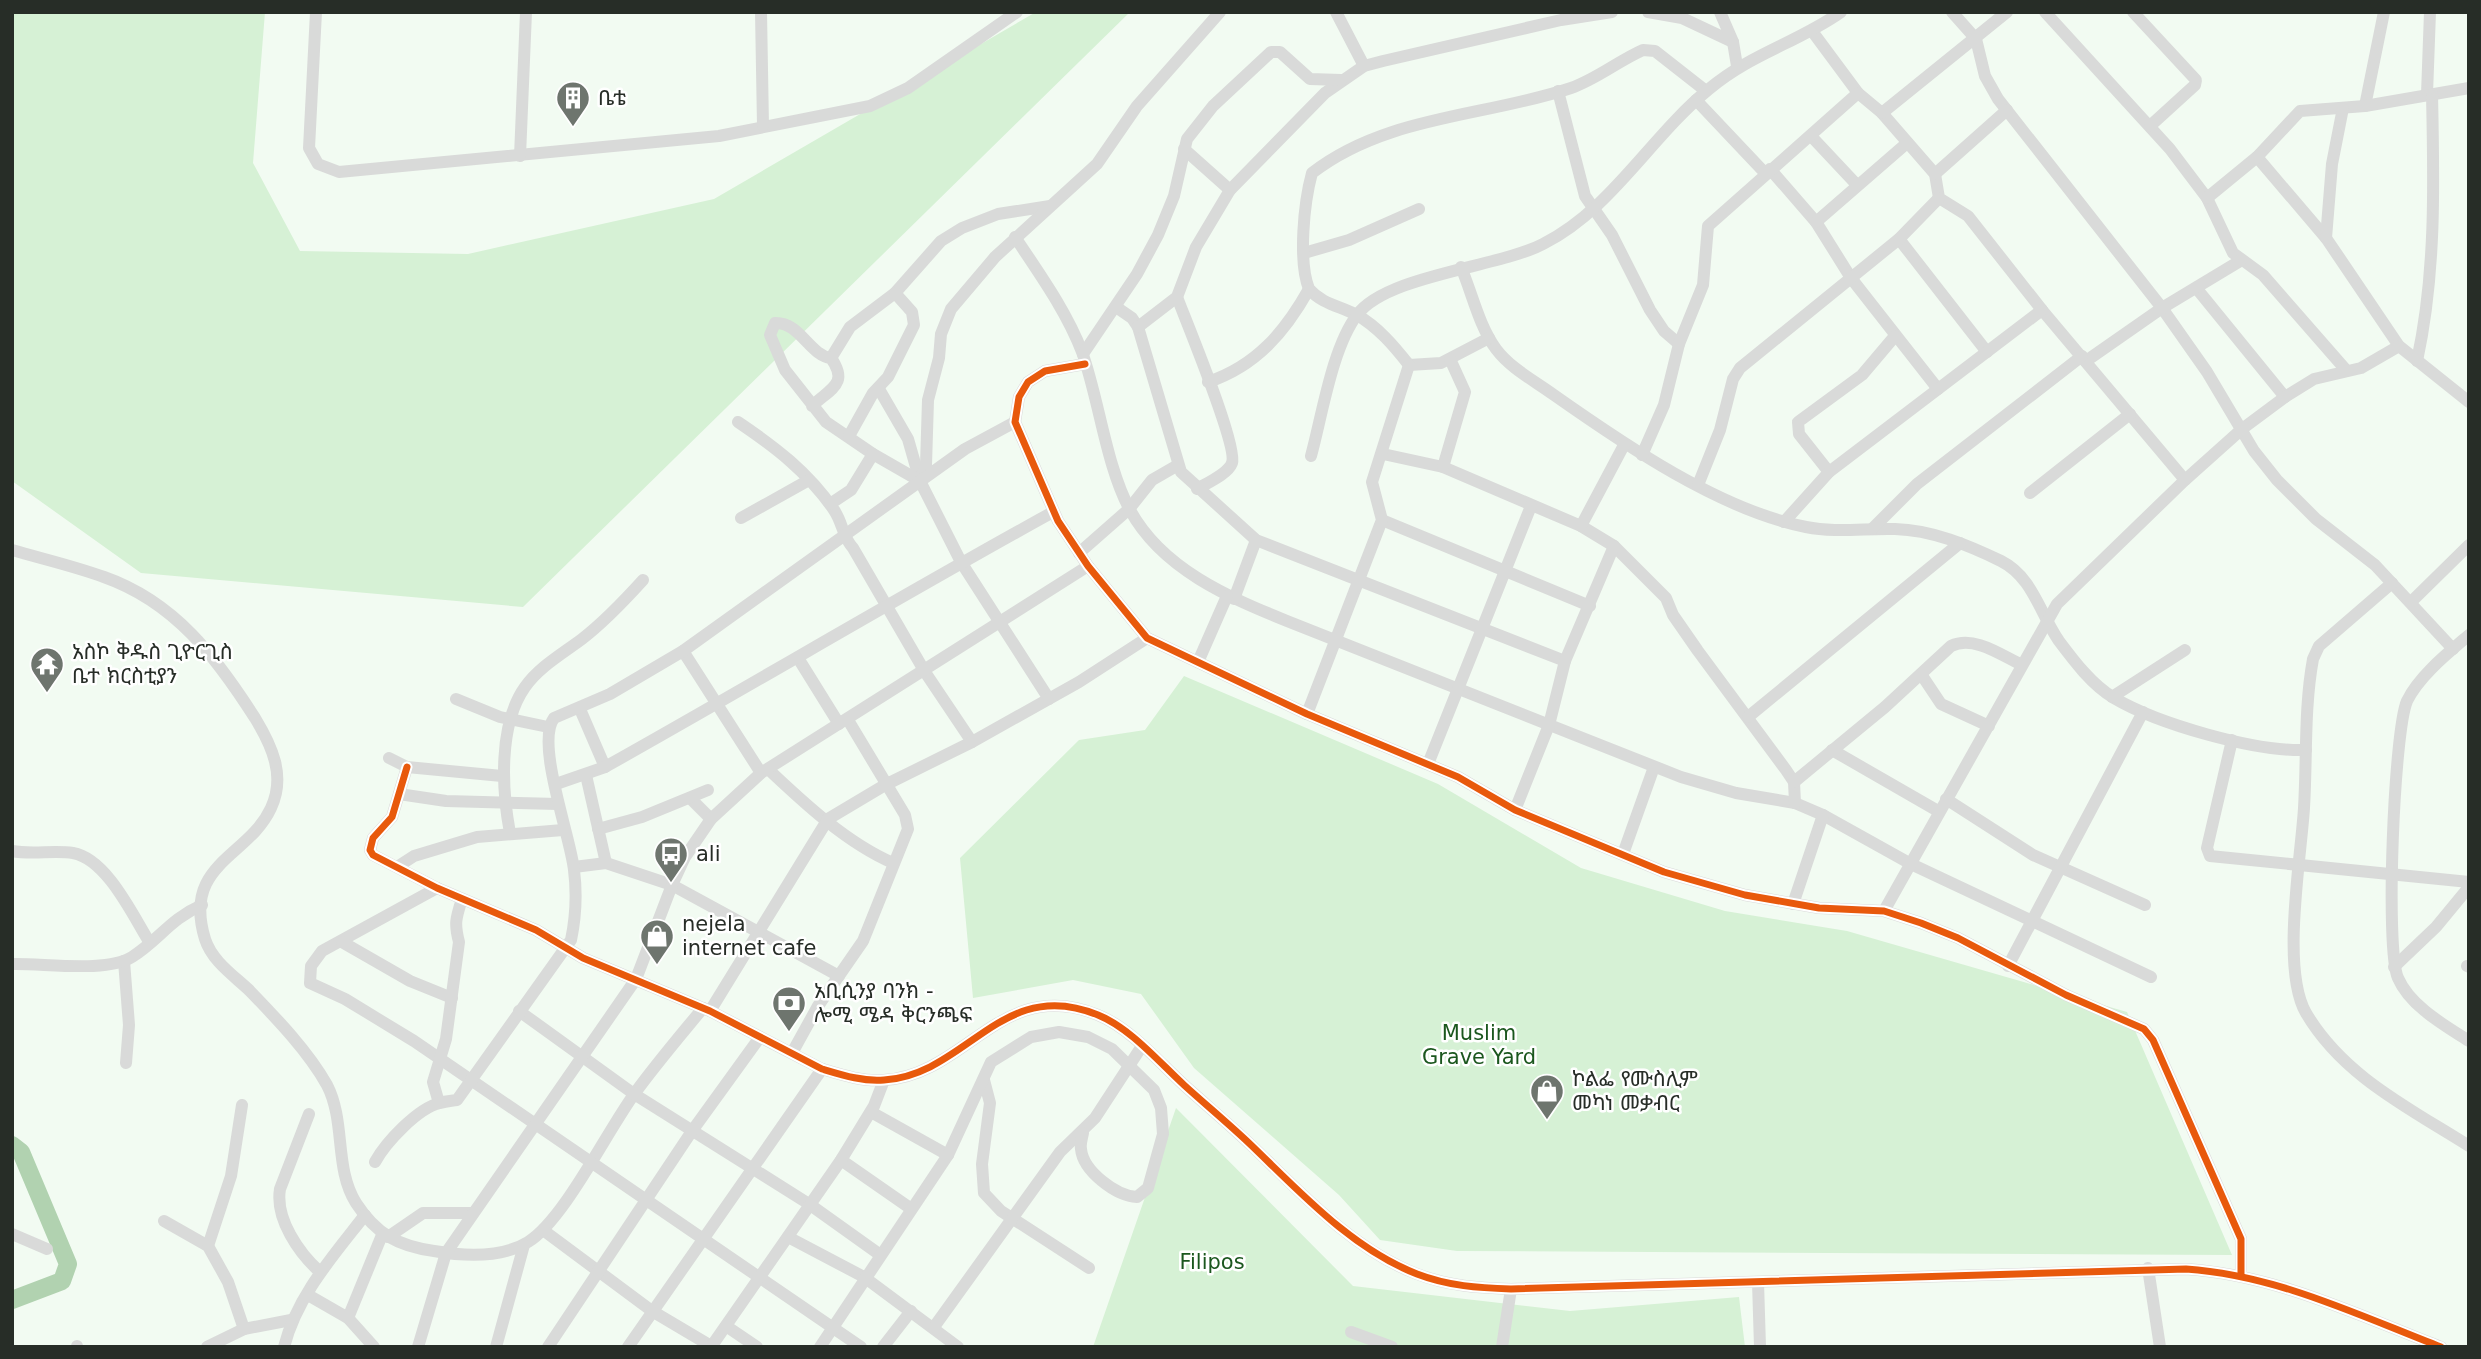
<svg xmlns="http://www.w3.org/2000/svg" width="2481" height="1359" font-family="'DejaVu Sans','Noto Sans Ethiopic',sans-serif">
<rect width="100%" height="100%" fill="#f2fbf2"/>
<g fill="#d6f1d5">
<path d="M12,12H265L253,163L300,251L468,254L714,199L1036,12H1130L523,607L141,573L12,481Z"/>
<path d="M1184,676L1438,784L1581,868L1725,911L1847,931L2127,1012L2232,1255L1457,1251L1380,1240L1339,1195L1194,1068L1141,994L1073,980L973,998L960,858L1079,740L1145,730Z"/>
<path d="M1176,1108L1353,1286L1570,1311L1739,1297L1745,1347H1093Z"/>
</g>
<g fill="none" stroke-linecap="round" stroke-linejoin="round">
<path stroke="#b1d2b0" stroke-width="18" d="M12,1145L21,1152L68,1264L62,1281L12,1300"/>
<g stroke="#d9dad9" stroke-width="12">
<path d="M316,12L309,148L318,164L339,172L719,136L870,106L908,88L1017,12"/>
<path d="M761,12L763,126"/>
<path d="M1336,12L1364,66"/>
<path d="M1648,12L1682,18L1733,42"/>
<path d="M1720,12L1733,42L1737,66"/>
<path d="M1952,12L1976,39L1985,76L1998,99L2162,308L2207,372L2254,451L2277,480L2316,519L2375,565L2453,649"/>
<path d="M2045,12L2170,149L2207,198L2233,253L2263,275L2346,370"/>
<path d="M2133,12L2196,80L2195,85L2150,126"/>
<path d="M1812,31L1858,93L1882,113L1935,174L1939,198L1968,216L2042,310L2185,480"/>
<path d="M1558,91L1585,196L1612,235L1650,310L1664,331L1679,344"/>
<path d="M2427,94L2430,12"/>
<path d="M1696,100L1765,173"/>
<path d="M2365,106L2384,12"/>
<path d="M1882,113L2007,12"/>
<path d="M1811,136L1857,185"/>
<path d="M1184,149L1230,190"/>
<path d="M520,156L526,12"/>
<path d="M2257,157L2326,238L2399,346L2469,402"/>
<path d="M1770,169L1816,222L1851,278L1938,389"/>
<path d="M1935,174L2007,110"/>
<path d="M2207,198L2257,157L2300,111L2365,106L2469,88"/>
<path d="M1816,222L1907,143"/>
<path d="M1015,237C1039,273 1067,312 1082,352C1099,399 1106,466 1130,510C1162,569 1228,597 1287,621L1681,777L1736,793L1795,803L1823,815L1911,864L2151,977"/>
<path d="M2326,238L2332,164L2343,108"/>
<path d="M1899,239L1987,352"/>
<path d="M1304,253L1349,240L1419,209"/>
<path d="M1461,267C1472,293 1479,326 1496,349C1511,369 1535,381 1554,395C1625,445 1720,510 1806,527C1835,533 1866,528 1895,529C1932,530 1968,545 2001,561C2033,577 2040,614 2059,641C2074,661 2092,685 2114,698C2158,724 2255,752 2306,750"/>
<path d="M2197,289L2285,397"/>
<path d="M1177,297C1186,321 1238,446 1232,463C1228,474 1207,483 1197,489"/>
<path d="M1116,307L1132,318L1138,327L1181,472L1256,540L1565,661"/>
<path d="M1138,327L1177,297L1196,247L1230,190L1325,93L1364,66L1383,61L1561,20L1612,12"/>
<path d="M1083,354L1137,274L1158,235L1174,196L1187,139L1213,106L1271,52H1280L1310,79L1341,80"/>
<path d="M831,358L850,327L895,293L941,241L962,228L998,214L1050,206"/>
<path d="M2086,361L2162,308L2240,261"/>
<path d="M2417,361C2436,274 2434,183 2432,94"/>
<path d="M1085,364L1045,371L1028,382L1019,397L1015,422L1058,521L1088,566L1147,638L1307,714L1458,777L1515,810L1664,872L1745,895L1819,908L1884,911L1921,923L1958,938L2066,995L2144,1029L2153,1040L2241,1239V1276"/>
<path d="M1409,365C1394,346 1378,327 1357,315C1340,306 1322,304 1309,289C1298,261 1304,202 1312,173C1387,115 1485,117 1571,88C1597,79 1618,61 1643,50L1655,51L1706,91"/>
<path d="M1409,365L1441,363L1489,338"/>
<path d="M1208,382C1256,366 1285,332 1309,289"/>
<path d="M879,389L908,439L920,481L961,562L1049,699"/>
<path d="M812,406C831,388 849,384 831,358C809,355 800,322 775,323L770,335L785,370L826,422L873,454L920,481"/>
<path d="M738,422C775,447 808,472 834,510C843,523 842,536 853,548L925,672L972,742"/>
<path d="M849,436L873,393L888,377L914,325L912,312L895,293"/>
<path d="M1383,454L1443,467L1581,526L1614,546L1666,598L1673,615L1698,651L1786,770L1794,782L1795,803"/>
<path d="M1642,455L1664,405L1679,344L1703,285L1708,226L1858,93"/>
<path d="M1311,456C1322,416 1332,348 1357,315C1386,275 1500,267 1543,244C1612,209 1650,137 1709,89C1752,53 1797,43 1841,12"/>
<path d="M1443,467L1465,392L1450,359"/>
<path d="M1829,472L1799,434L1798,422L1862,375L1895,336"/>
<path d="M920,481L926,465L928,400L939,358L941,334L951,309L995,257L1097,164L1137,106L1220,12"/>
<path d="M1698,485L1720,430L1733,379L1740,368L1899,239L1939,198"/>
<path d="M2030,493L2130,414"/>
<path d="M830,504L851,490L873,454"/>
<path d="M741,518L809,480"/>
<path d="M1382,520L1590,606"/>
<path d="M1784,522L1829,472L2042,310"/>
<path d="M1581,526L1624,445"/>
<path d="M1872,529L1917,484L2082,356"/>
<path d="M12,550C43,559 74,566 104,577C175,602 216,657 255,718C272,746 286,776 271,808C248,858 182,863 205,939C212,961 233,975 249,990C276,1018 308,1051 327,1085C346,1122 334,1168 356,1203C376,1234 398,1246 434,1251C463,1256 502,1258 528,1242C564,1220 607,1131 635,1093C656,1064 680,1036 703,1008"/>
<path d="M1079,553L1129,509L1152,480L1178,465"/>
<path d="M2392,583L2319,646L2313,659C2304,708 2307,758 2304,808C2301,858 2281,970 2306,1013C2343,1076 2409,1108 2469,1146"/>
<path d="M1234,599L1256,540"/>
<path d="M2411,602L2469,545"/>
<path d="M2469,635C2448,653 2419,676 2407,701C2394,731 2385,949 2398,978C2410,1006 2444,1025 2469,1041"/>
<path d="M683,651L761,773"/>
<path d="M798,658L839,724"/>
<path d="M1198,662L1227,596"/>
<path d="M1921,674L1941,704L1989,726"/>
<path d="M2112,697L2185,650"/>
<path d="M456,699L500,717L548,727"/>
<path d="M580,709L605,767C755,683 902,595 1053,512"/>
<path d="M1307,714L1382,520L1372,482L1409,365"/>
<path d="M1748,717L1960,543"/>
<path d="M2232,740L2207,848L2210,856L2469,882"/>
<path d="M1832,750L1938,811"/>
<path d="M389,758L407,767L502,776"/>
<path d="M1428,764L1531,506"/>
<path d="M407,767L392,817L373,838L370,850L373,855L437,888L536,930L583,958L710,1011L822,1069C842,1075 864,1082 884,1080C967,1075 1002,975 1098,1015C1130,1028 1158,1061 1184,1085C1206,1105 1229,1124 1251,1145C1300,1192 1352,1249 1417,1274C1448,1286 1479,1288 1511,1289L2186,1269C2276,1275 2358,1315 2441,1347"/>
<path d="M768,769C805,804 847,843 893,863"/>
<path d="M586,775L606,863"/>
<path d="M1794,782L1885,707L1951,646C1974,635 2001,655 2022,665"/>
<path d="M556,784L605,767"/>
<path d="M399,794L446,801L558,804"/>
<path d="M691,799L711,819"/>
<path d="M1946,799L2033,855L2145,905"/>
<path d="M1515,810L1549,725L1565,661L1614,546"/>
<path d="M598,829L642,817L708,790"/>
<path d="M510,833C502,791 498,725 525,687C539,667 562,654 582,639C604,622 624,601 643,580"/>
<path d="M12,851C32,855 53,850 73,853C107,859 133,916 150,943"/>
<path d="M1623,854L1654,767"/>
<path d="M397,867L414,856L477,837L563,830"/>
<path d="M574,867L606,863L672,885L839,976"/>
<path d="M437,888L322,951L311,966L310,983L345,999L414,1041L861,1347"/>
<path d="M1793,904L1823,815"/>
<path d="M1884,911L2057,604L2185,480L2242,429L2285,397L2314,379L2361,368L2399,346"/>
<path d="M342,942L410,981L452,998"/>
<path d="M124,961L129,1025L126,1063"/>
<path d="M12,964C43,963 107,973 132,957C159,940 170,919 202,905"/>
<path d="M2008,966L2143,712"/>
<path d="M2467,966L2469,967"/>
<path d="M2394,967L2436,927L2469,887"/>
<path d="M519,1011L634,1094L809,1204L879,1254"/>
<path d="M710,1011L828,819L885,785L972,742L1079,682L1147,638"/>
<path d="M792,1053L818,1006L863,941L908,829L905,815L848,720"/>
<path d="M984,1080L990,1103L982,1164L984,1193L1001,1211L1089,1268"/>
<path d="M439,1103L433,1082L446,1039L459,942C454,923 456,918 462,899"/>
<path d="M871,1112L948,1155"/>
<path d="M309,1114L280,1189C275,1219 299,1253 320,1272"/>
<path d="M841,1160L910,1208"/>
<path d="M375,1162C386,1142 418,1108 440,1103C446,1101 451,1101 457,1100L571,940C576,916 577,894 574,870C571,838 535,743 554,718L610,694L683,651L965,449L1015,422"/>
<path d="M164,1221L208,1246L228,1282L244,1329"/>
<path d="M543,1230L652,1311L711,1346"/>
<path d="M12,1234L47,1249"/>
<path d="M388,1237L423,1213H472"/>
<path d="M788,1237L864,1277L958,1347"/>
<path d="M208,1246L231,1176L242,1105"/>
<path d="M2148,1268L2160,1347"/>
<path d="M1758,1282L1760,1347"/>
<path d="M308,1295L348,1318L374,1347"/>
<path d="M348,1318L382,1235"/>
<path d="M726,1326L757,1347"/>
<path d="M934,1327L1060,1152L1095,1118L1142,1046"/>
<path d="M1351,1332L1392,1347"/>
<path d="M77,1347V1346"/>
<path d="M207,1347L244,1329L291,1320"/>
<path d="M284,1347C297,1296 333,1256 365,1215"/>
<path d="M418,1347L446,1253L636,979L672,885L685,857L711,819L761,773L1088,566"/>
<path d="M496,1347L524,1245"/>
<path d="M548,1347L692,1131L760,1037"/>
<path d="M628,1347L822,1069"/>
<path d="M711,1347L841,1160L874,1106L884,1080"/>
<path d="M820,1347L948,1155L991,1062L1031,1037L1059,1032L1088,1037L1112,1049L1154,1090L1161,1108L1163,1134L1148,1188L1137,1197C1116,1196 1083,1171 1081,1149C1080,1144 1082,1138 1083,1133"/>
<path d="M883,1347L911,1311"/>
<path d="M1502,1347L1511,1289"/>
</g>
<g stroke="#fff" stroke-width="11">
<g id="cycleway">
<path d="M1085,364L1045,371L1028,382L1019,397L1015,422L1058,521L1088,566L1147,638L1307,714L1458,777L1515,810L1664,872L1745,895L1819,908L1884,911L1921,923L1958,938L2066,995L2144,1029L2153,1040L2241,1239V1276"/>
<path d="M407,767L392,817L373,838L370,850L373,855L437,888L536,930L583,958L710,1011L822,1069C842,1075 864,1082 884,1080C967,1075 1002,975 1098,1015C1130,1028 1158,1061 1184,1085C1206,1105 1229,1124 1251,1145C1300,1192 1352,1249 1417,1274C1448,1286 1479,1288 1511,1289L2186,1269C2276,1275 2358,1315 2441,1347"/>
</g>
</g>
<use href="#cycleway" stroke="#e8590c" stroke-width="7"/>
</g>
<defs>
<g id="building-pin" transform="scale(1.75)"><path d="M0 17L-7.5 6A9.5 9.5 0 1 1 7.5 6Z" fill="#6e756e" stroke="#fff"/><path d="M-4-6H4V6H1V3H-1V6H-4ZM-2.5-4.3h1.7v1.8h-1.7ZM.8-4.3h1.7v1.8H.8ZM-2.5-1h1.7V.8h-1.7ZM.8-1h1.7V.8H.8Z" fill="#fff"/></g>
<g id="temple-pin" transform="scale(1.75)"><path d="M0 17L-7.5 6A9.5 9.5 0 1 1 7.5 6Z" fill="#6e756e" stroke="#fff"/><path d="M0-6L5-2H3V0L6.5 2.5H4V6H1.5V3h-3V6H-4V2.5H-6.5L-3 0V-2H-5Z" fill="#fff"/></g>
<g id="bus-pin" transform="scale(1.75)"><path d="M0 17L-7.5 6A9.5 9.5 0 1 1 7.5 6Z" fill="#6e756e" stroke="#fff"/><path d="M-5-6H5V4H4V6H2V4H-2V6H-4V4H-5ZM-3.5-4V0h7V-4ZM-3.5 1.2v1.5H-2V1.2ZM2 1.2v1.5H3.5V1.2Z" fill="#fff"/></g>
<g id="shop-pin" transform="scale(1.75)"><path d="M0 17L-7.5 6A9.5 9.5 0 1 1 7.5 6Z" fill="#6e756e" stroke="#fff"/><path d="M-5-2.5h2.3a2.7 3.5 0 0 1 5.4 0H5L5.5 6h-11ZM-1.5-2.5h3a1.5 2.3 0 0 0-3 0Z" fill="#fff"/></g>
<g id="bank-pin" transform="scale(1.75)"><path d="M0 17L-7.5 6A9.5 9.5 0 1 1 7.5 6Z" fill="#6e756e" stroke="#fff"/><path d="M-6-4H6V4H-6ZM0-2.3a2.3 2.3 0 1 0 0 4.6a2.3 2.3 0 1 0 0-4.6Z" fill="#fff"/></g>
</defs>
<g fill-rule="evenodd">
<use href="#building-pin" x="573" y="98"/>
<use href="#temple-pin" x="47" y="664"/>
<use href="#bus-pin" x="671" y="854"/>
<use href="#shop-pin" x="657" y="936"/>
<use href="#bank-pin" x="789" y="1003"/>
<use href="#shop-pin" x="1547" y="1091"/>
</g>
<g text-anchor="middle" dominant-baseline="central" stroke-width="5" stroke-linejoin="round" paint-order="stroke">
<g font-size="21" fill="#272d27" stroke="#fff" text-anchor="start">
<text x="598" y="98">ቤቴ</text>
<text x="72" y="652">አስኮ ቅዱስ ጊዮርጊስ<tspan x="72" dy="24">ቤተ ክርስቲያን</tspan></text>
<text x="696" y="854">ali</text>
<text x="682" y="924">nejela<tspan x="682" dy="24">internet cafe</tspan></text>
<text x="814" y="991">አቢሲንያ ባንክ -<tspan x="814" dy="24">ሎሚ ሜዳ ቅርንጫፍ</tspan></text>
<text x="1572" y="1079">ኮልፌ የሙስሊም<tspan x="1572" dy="24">መካነ መቃብር</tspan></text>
</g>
<g font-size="21" fill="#1b571e" stroke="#fff">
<text x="1479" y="1033">Muslim<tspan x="1479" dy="24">Grave Yard</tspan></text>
<text x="1212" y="1262">Filipos</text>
</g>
</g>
<rect width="2481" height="1359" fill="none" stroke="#272d27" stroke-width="28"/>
</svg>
